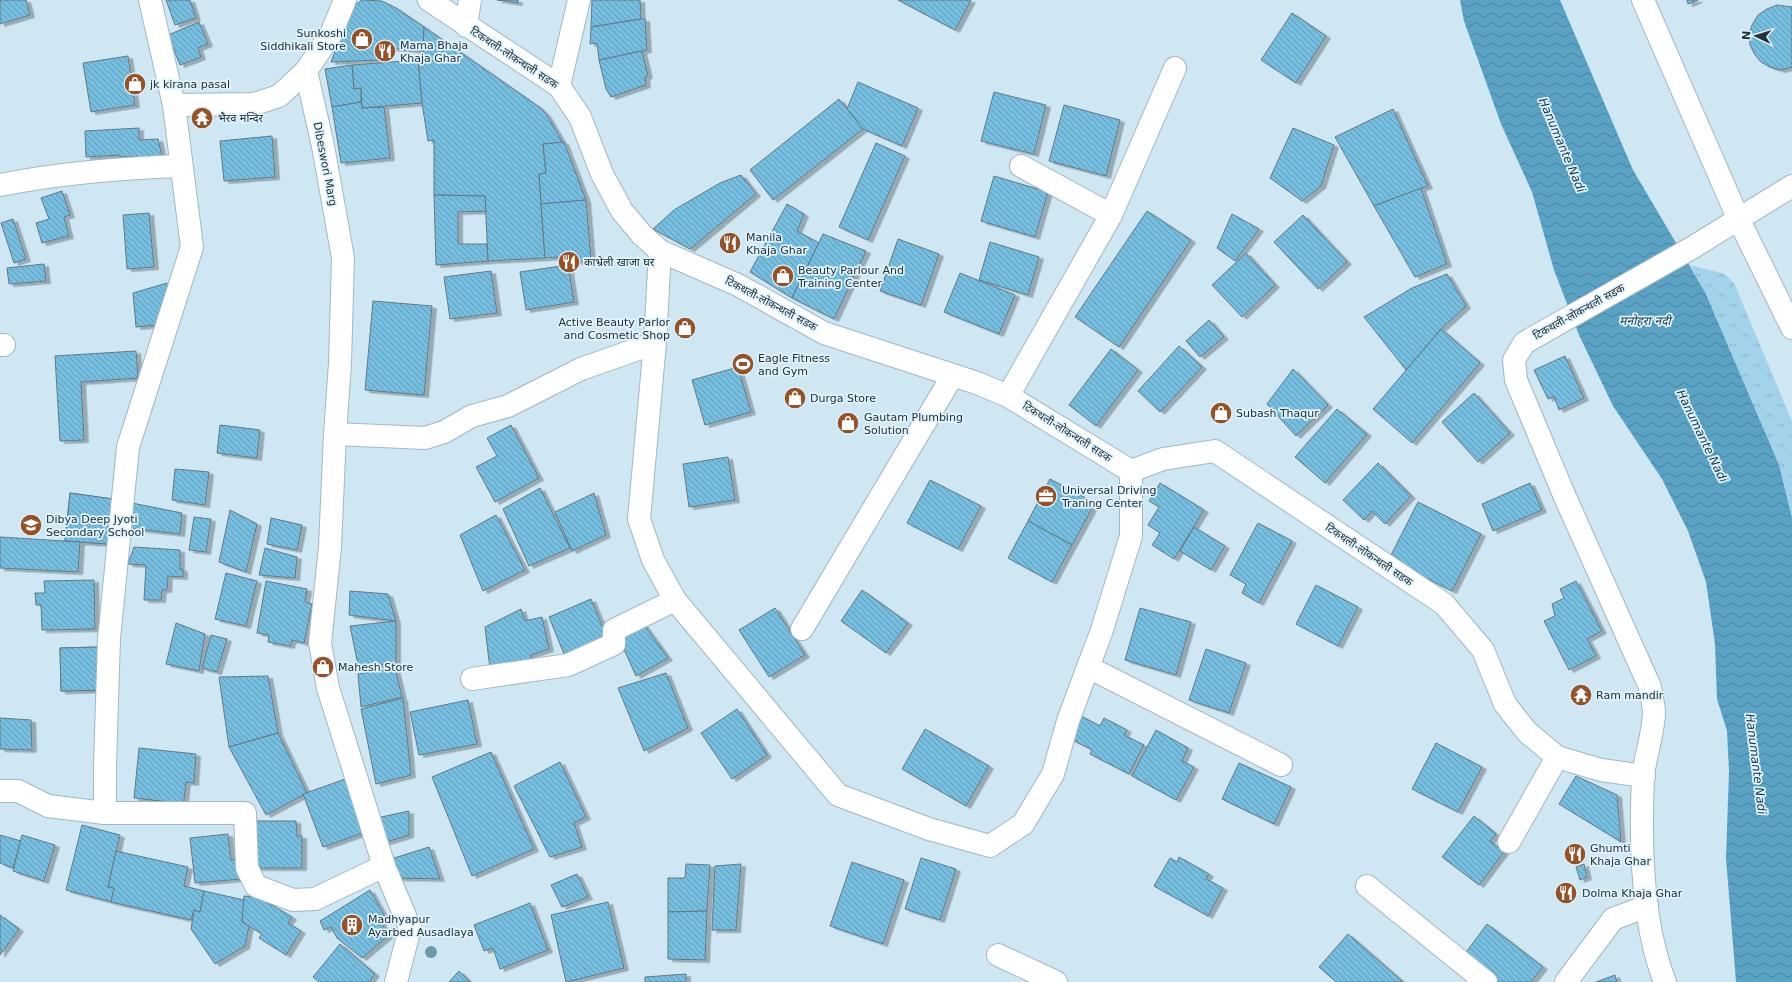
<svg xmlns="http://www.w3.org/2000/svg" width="1792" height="982" font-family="'DejaVu Sans','Noto Sans Devanagari',sans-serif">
<defs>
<pattern id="grass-tufts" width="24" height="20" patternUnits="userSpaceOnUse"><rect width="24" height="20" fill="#a3d3eb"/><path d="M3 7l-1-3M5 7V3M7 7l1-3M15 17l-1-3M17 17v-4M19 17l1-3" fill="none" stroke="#8cb5ca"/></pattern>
<pattern id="water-waves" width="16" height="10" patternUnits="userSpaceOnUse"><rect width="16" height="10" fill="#59a2c3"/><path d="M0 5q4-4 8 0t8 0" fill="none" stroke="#49849f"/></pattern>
<pattern id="building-back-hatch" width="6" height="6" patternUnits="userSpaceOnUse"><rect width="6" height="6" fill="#75bee0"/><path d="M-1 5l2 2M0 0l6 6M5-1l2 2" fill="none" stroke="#609bb6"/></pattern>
<filter id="shadow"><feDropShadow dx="4.5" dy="2.5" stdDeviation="0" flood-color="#0004"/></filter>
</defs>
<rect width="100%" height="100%" fill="#cee7f3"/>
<path fill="url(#grass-tufts)" d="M1690,265L1725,274L1734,283L1792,421V518L1779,465L1705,292Z"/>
<path fill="url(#water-waves)" d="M1460,0H1560L1633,170L1705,292L1779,465L1792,518V982H1736L1726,858L1729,771L1727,731L1717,699L1715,644L1706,582L1688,531L1662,479L1613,406L1579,335L1554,270L1532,192L1501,124L1464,21Z"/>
<g fill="url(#building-back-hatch)" stroke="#637985" filter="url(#shadow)">
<path d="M0,0H26L30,15L0,24Z"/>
<path d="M166,0H190L196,18L175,25Z"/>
<path d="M362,0L382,1L396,8L424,27L423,51L380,47V60L331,62L343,30L355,5Z"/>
<path d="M497,0H518V3Z"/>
<path d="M592,0H640L641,19L591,27Z"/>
<path d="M898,0H971L955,30Z"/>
<path d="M1687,0H1698L1688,4Z"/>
<path d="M1777,5L1792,7V67L1781,70L1770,67L1761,62L1755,55L1750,45L1749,35L1752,25L1758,15L1767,9Z"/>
<path d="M1292,13L1326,36L1296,83L1261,60Z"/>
<path d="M641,19H645L647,50L599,60L597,43L590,44L591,27Z"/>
<path d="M199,22L208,44L198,48L201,57L180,65L168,35Z"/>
<path d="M424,27L539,107L546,114L563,143L543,144L546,173L539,174L545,258L488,261L485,196L434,195V140L428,141L422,103L418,60L423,51Z"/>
<path d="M642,51L648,76L645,77L646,85L611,97L606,89L599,60Z"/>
<path d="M128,56L135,105L91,112L83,63Z"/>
<path d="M418,60L422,103L362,108L361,88L354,89L352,65Z"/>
<path d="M352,65L354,89L361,88V102L332,107L325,69Z"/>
<path d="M858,82L918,108L902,146L863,129L847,109Z"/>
<path d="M994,92L1046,105L1034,154L981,141Z"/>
<path d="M839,99L863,129L773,200L750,170Z"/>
<path d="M361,102L362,108L384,107L390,158L341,163L332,107Z"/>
<path d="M1064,105L1120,120L1106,176L1049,161Z"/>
<path d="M1393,109L1428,186L1374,206L1335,137Z"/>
<path d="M139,128V140L158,139L162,156L120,157V155L86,157L85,131Z"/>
<path d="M1293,128L1334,145L1321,186L1302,201L1270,178Z"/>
<path d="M272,136L275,177L224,181L220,141Z"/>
<path d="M564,142L586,200L541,204L539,174L546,173L543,144Z"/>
<path d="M876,143L905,156L868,240L839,227Z"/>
<path d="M741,175L756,194L690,249L653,229L674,210L720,183Z"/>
<path d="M994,176L1048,192L1035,237L981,221Z"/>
<path d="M1421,188L1447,264L1415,277L1374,206Z"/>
<path d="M62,191L70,215L64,217L69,236L42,243L36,223L49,219L41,198Z"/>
<path d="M434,195L485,196L486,211L458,212V244H487L488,261L436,265Z"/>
<path d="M586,200L591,260L559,263L558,257L545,258L541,204Z"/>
<path d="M787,204L804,214L797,231L819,243L792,298L750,272Z"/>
<path d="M1147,211L1191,240L1119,347L1075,317Z"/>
<path d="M149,213L154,267L127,269L123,215Z"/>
<path d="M1232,214L1259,229L1235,261L1217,248Z"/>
<path d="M1303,215L1347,262L1318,289L1274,242Z"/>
<path d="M13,219L26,259L14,263L1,223Z"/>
<path d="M823,234L866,251L834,319L792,298Z"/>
<path d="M898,239L939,254L921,305L880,291Z"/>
<path d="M990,242L1039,257L1028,295L979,280Z"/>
<path d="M1246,253L1275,285L1242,317L1212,285Z"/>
<path d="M44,264L46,281L9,284L7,268Z"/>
<path d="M568,265L574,302L526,310L520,272Z"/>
<path d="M491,271L497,313L450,319L444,277Z"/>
<path d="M960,273L1015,295L999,334L944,312Z"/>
<path d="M1447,274L1466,306L1441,329L1406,370L1364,317L1412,288Z"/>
<path d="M167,283L173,302L157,325L136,327L133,293Z"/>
<path d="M373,301L432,306L424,395L365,390Z"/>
<path d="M1209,320L1224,337L1200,357L1186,341Z"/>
<path d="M1441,329L1480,363L1412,443L1373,409Z"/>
<path d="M1179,346L1202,367L1160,412L1138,391Z"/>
<path d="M1111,349L1138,370L1096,426L1069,405Z"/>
<path d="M136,351L138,378L81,382L84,440L60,441L55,356Z"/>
<path d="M1565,356L1584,398L1559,410L1554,396L1548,399L1534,370Z"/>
<path d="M738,367L751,412L705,425L692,380Z"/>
<path d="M1293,369L1328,405L1296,436L1267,404Z"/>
<path d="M1474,393L1510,433L1478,462L1442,422Z"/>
<path d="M1337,409L1367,434L1325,483L1295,457Z"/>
<path d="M220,425L260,430L257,458L217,453Z"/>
<path d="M511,425L539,478L495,502L476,467L497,456L487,438Z"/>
<path d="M728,457L735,500L689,507L683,464Z"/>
<path d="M1378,463L1411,496L1385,524L1372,511L1364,520L1343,500Z"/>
<path d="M175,469L209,472L205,505L172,500Z"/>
<path d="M1050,479L1095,503L1072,545L1028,521Z"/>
<path d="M930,480L981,506L958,549L907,523Z"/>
<path d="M1160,483L1204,510L1174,559L1152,545L1160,533L1148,525L1159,507L1149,501Z"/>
<path d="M1530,483L1542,510L1493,531L1482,504Z"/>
<path d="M540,488L570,548L529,566L503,509Z"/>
<path d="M70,493L113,499L108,544L65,541Z"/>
<path d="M70,493L113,499L108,544L65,541Z"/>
<path d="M594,493L606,535L572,551L555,512Z"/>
<path d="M1418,502L1481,534L1452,591L1389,559Z"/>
<path d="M132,503L182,513L180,534L128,528Z"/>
<path d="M230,510L257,524L246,572L219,562Z"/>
<path d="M496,515L525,570L483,591L460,535Z"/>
<path d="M194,517L211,519L206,552L189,550Z"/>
<path d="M271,518L302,525L297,550L267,544Z"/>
<path d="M1028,521L1072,545L1052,582L1008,558Z"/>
<path d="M1258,523L1292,541L1259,603L1242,593L1246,584L1230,575Z"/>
<path d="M1194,527L1225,546L1211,570L1180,551Z"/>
<path d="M0,537L80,542L78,572L0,568Z"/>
<path d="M134,547L180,550V569H183V577L168,576L167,590H162L161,600H144L146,565L128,564Z"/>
<path d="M265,548L297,557L295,578L259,575Z"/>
<path d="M226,573L257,581L246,626L215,619Z"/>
<path d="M94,580L95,629L42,630L41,605H36L35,593H45L44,581Z"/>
<path d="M266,581L307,589L305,602L312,604L304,643L292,640L290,646L268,642L269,635L257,633Z"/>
<path d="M1576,581L1602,631L1587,639L1596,656L1569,670L1544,621L1555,616L1552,604L1564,598L1560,589Z"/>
<path d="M1316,585L1358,607L1338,646L1296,624Z"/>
<path d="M862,590L908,623L886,653L841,621Z"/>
<path d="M350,591L388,594L396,621L349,615Z"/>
<path d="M591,599L608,640L566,659L549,617Z"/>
<path d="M775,608L805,655L769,677L739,630Z"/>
<path d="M1140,608L1191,622L1176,675L1125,660Z"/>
<path d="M521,609L525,621L542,617L549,649L531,655L532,660L490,669L485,627Z"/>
<path d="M396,621V665H358L350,626Z"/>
<path d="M641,621L668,658L636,676L617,634Z"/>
<path d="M176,623L205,634L199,671L166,664Z"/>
<path d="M211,635L227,639L217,672L202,668Z"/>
<path d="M98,647L109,690L61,691L60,648Z"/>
<path d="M98,647L109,690L61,691L60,648Z"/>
<path d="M1206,649L1246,663L1229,713L1189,700Z"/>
<path d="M395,668L402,697L361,707L358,674Z"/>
<path d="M666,673L688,728L644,751L618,688Z"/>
<path d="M268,676L278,733L229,747L219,677Z"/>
<path d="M403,698L411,775L376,784L361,709Z"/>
<path d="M468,700L477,744L419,755L410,712Z"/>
<path d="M737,709L767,755L732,779L701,733Z"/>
<path d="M1081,716L1100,726L1104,718L1127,730L1124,735L1144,745L1129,774L1090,754L1092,750L1069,738Z"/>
<path d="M0,718L31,720L32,750L0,749Z"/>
<path d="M925,729L989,766L966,806L902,769Z"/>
<path d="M1156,730L1188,748L1182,761L1194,767L1176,800L1132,776Z"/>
<path d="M278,733L307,793L266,815L229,747Z"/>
<path d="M1436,743L1482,767L1458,812L1412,789Z"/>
<path d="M139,748L196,754L194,783L186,782L183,808L168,806L169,802L134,798Z"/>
<path d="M491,752L534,849L472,876L432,777Z"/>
<path d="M560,762L586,817L574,823L582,847L550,857L514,786Z"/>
<path d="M1239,763L1291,787L1274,824L1222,799Z"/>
<path d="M1576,776L1617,795L1621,842L1559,804Z"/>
<path d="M348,778L358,805L354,807L363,833L323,847L303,794Z"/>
<path d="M409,811V835L380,844L372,819Z"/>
<path d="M1474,816L1496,834L1490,841L1504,852L1479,885L1442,857Z"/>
<path d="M254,821H296L297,836H302V868H254Z"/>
<path d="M82,825L120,835L108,887L114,888L112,902L66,890Z"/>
<path d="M228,834L231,860L239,859L241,879L195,883L190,838Z"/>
<path d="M0,835L21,841L13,868L0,863Z"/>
<path d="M22,835L55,845L44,881L13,871Z"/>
<path d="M429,847L440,879L397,878L391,859Z"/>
<path d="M116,851L188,867L184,886L204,891L200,912L194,910L191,920L111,902L114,888L108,887Z"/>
<path d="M1179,857L1209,874L1206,879L1223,888L1208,916L1154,886L1170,858L1177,862Z"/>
<path d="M921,858L956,869L940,920L905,909Z"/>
<path d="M852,862L904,880L883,944L830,926Z"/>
<path d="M686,864L710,865L707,911L668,912V878H685Z"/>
<path d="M741,864L736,930H712L715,866Z"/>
<path d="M1584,864L1587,877L1580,880L1576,867Z"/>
<path d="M577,874L588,897L562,907L551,885Z"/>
<path d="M370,890L386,919L381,923L389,935L362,958L337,938L331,927L324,930L320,921Z"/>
<path d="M204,891L244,900L242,922L249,926L245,946L215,964L191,929L194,910L200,912Z"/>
<path d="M244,896L258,897L292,917L288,923L301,931L286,955L259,938L262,934L242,922Z"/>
<path d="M608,902L624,968L566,982L551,915Z"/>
<path d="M530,903L548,950L500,969L493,948L484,951L474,925Z"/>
<path d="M707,911L705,960L668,959V912Z"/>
<path d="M0,915L19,929L0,955Z"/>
<path d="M1487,924L1543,967L1531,982H1499L1464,955Z"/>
<path d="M1348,934L1403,982H1336L1319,967Z"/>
<path d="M340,944L375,974L369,982H319L313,977Z"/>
<path d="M459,971L470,982H449Z"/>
<path d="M686,974V982H645V977Z"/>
<path d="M1615,975L1617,982H1596Z"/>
</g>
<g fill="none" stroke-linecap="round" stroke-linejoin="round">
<g stroke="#a0b8c4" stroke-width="24">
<g id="street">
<path d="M150,0L174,105L254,104L279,96L306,71L331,34L345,0"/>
<path d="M429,0L559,86L580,117L602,174L622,211L642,235L660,251L738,285L824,333L977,383L1008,396L1131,471L1163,459L1215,451L1444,604L1483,650L1505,704L1527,732L1557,757L1601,770L1644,776"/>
<path d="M1643,0L1738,218"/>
<path d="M466,26L470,0"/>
<path d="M306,71L323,146L343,258L340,363L335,434"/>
<path d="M559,86L579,0"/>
<path d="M1021,166L1111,215"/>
<path d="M0,185C61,173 119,168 181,166"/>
<path d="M0,345H4"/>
<path d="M1008,396L1111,215L1175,68"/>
<path d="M1131,471V536L1101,633L1088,667L1281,765"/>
<path d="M675,600L838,795L929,829L990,846L1023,824L1053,774L1068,721L1088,667"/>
<path d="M802,629L953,375"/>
<path d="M472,679L568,665L614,644V630L675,600L653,560L639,519L655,343"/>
<path d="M0,791H18L48,806L105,813H245L247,868L256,886L293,900L315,899L384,866"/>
<path d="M105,813V765L109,639L128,447L192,247L174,105"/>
<path d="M1509,842L1557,757"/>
<path d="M1367,886L1486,982"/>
<path d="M998,955L1056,982"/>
<path d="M396,982L410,928L384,866L328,688L320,643L330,547L335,434L425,438L444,432L472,416L508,406L581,369L655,343L660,251"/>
<path d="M1566,982L1613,919L1647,906"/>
</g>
</g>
<g stroke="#a0b8c4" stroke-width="24">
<g id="secondary">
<path d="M1738,218L1792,328"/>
<path d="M1665,982C1641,922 1640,841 1643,777C1645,755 1654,733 1654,711C1653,703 1651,694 1650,687L1565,497L1516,380L1514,360L1524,343L1690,249L1792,186"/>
</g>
</g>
<use href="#street" stroke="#fff" stroke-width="22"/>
<use href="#secondary" stroke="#fff" stroke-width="22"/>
</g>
<circle fill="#6d98aa" cx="431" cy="952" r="6"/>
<defs>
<g id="shop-disc" transform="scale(1.15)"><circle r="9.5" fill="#965127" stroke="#dff3fd"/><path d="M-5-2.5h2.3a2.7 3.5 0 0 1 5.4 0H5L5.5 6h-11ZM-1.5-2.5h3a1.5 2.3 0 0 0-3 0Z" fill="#fff"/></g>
<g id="restaurant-disc" transform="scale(1.15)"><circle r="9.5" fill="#965127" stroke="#dff3fd"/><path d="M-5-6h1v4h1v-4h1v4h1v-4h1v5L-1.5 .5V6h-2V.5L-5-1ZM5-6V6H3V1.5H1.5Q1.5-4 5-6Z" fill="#fff"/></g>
<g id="temple-disc" transform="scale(1.15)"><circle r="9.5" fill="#965127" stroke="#dff3fd"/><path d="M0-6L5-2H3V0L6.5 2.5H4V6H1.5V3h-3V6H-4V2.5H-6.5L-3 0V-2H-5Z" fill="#fff"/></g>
<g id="stadium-disc" transform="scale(1.15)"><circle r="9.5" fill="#965127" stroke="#dff3fd"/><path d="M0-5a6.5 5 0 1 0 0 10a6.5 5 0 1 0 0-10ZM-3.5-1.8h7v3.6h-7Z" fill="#fff"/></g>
<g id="office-disc" transform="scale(1.15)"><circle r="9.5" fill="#965127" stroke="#dff3fd"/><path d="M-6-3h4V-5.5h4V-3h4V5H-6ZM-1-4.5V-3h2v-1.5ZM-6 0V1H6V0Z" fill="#fff"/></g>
<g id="school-disc" transform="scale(1.15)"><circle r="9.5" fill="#965127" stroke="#dff3fd"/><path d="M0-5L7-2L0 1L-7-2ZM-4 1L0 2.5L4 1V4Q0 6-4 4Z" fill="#fff"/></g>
<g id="building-disc" transform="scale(1.15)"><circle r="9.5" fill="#965127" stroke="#dff3fd"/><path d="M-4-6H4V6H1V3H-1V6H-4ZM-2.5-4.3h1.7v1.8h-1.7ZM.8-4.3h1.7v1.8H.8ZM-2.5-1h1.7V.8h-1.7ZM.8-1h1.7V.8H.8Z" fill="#fff"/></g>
</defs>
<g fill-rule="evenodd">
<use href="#shop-disc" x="362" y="39"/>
<use href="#restaurant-disc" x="385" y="51"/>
<use href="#shop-disc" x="135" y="84"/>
<use href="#temple-disc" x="202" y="118"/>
<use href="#restaurant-disc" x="730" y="243"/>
<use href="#restaurant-disc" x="569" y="262"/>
<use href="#shop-disc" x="783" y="276"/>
<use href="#shop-disc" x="685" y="328"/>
<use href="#stadium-disc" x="743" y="364"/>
<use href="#shop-disc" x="795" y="398"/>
<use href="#shop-disc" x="1221" y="413"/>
<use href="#shop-disc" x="848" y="423"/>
<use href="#office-disc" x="1046" y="496"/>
<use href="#school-disc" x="31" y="525"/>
<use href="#shop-disc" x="323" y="667"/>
<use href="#temple-disc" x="1581" y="695"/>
<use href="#restaurant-disc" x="1575" y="854"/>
<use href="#restaurant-disc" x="1566" y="893"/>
<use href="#building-disc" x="352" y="925"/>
</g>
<g text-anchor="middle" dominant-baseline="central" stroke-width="3.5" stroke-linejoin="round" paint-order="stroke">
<g font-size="11" fill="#263035" stroke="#dff3fd" text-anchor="start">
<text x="346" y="33" text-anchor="end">Sunkoshi<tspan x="346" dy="13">Siddhikali Store</tspan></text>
<text x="400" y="45">Mama Bhaja<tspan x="400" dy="13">Khaja Ghar</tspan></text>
<text x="150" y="84">jk kirana pasal</text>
<text x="218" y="118">भैरव मन्दिर</text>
<text x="746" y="237">Manila<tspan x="746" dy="13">Khaja Ghar</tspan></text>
<text x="584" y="262">काभ्रेली खाजा घर</text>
<text x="798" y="270">Beauty Parlour And<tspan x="798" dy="13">Training Center</tspan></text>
<text x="670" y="322" text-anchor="end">Active Beauty Parlor<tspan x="670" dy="13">and Cosmetic Shop</tspan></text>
<text x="758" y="358">Eagle Fitness<tspan x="758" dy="13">and Gym</tspan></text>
<text x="810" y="398">Durga Store</text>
<text x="1236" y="413">Subash Thaqur</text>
<text x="864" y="417">Gautam Plumbing<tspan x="864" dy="13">Solution</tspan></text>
<text x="1062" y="490">Universal Driving<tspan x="1062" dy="13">Traning Center</tspan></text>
<text x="46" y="519">Dibya Deep Jyoti<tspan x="46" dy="13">Secondary School</tspan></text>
<text x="338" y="667">Mahesh Store</text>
<text x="1596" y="695">Ram mandir</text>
<text x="1590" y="848">Ghumti<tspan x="1590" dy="13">Khaja Ghar</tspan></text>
<text x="1582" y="893">Dolma Khaja Ghar</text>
<text x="368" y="919">Madhyapur<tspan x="368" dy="13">Ayarbed Ausadlaya</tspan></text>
</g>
<g font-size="11" fill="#263035" stroke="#dff3fd">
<text transform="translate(514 58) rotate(33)">टिकथली-लोकन्थली सडक</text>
<text transform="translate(325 164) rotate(79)">Dibeswori Marg</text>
<text transform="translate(771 304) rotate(28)">टिकथली-लोकन्थली सडक</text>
<text transform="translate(1579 312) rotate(-29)">टिकथली-लोकन्थली सडक</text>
<text transform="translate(1067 432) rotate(32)">टिकथली-लोकन्थली सडक</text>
<text transform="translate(1369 555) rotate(34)">टिकथली-लोकन्थली सडक</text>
</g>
<g font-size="12" font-style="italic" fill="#173847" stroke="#dff3fd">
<text transform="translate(1562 145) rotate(67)">Hanumante Nadi</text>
<text x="1645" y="321">मनोहरा नदी</text>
<text transform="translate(1702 436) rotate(64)">Hanumante Nadi</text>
<text transform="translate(1756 764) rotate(83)">Hanumante Nadi</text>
</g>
</g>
<g transform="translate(1756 36) rotate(274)" stroke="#dff3fd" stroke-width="3" paint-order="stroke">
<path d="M0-3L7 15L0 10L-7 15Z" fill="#263035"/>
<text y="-6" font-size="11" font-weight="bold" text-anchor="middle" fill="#263035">N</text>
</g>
</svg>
